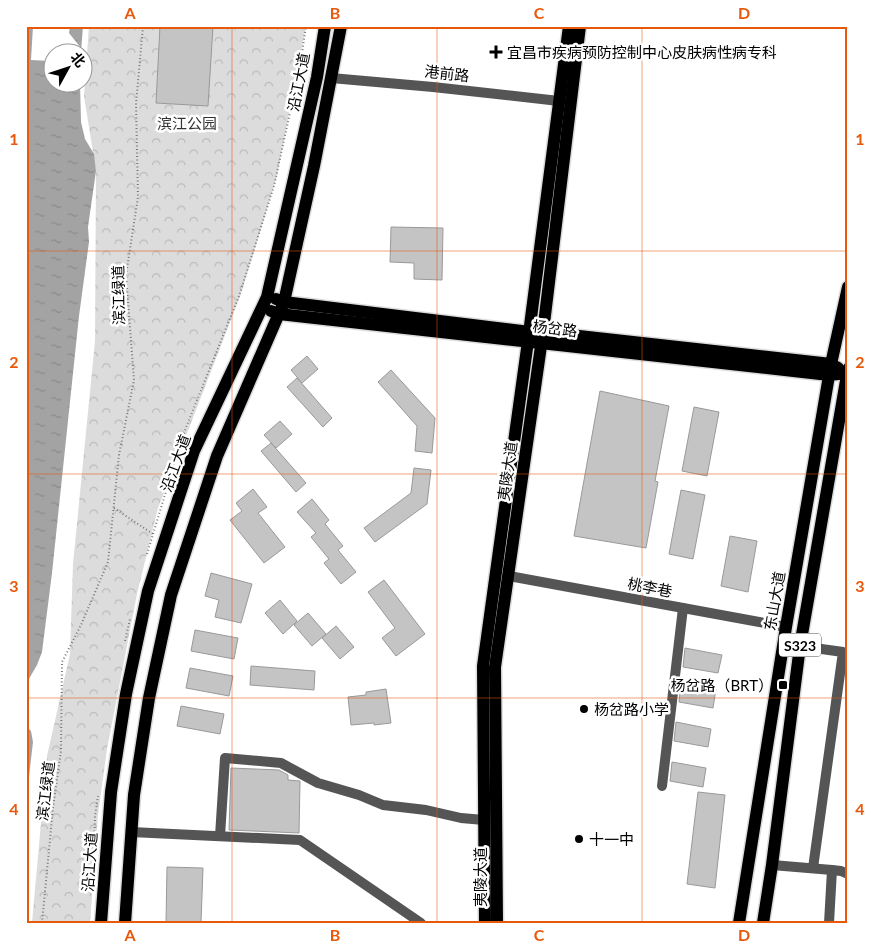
<svg xmlns="http://www.w3.org/2000/svg" width="874" height="949" font-family="Lato,'Noto Sans SC',sans-serif">
<defs>
<pattern id="park-crowns" width="20" height="18" patternUnits="userSpaceOnUse" patternTransform="scale(1.25)"><rect width="20" height="18" fill="#dcdcdc"/><path d="M2 6a3 3 0 1 1 6 0M12 15a3 3 0 1 1 6 0" fill="none" stroke="#bbb"/></pattern>
<pattern id="water-ripples" width="26" height="14" patternUnits="userSpaceOnUse" patternTransform="scale(1.25)"><rect width="26" height="14" fill="#a3a3a3"/><path d="M2 4q2-2 4 0t4 0M15 11q2-2 4 0t4 0" fill="none" stroke="#8b8b8b"/></pattern>
</defs>
<rect width="100%" height="100%" fill="#fff"/>
<path fill="url(#park-crowns)" d="M89,26H306L277,176L241,294L158,508L137,594L107,749L98,815L90,923H32L47,756L70,654L73,564L95,341L96,171L84,96Z"/>
<g fill="url(#water-ripples)">
<path d="M26,26H83L81,52H52V82L80,83L81,122L85,139L94,154L96,171L88,227L89,242L79,316L52,573L42,652L37,665L26,684Z"/>
<path d="M26,726L31,731L33,742L26,802Z"/>
</g>
<path fill="#fff" d="M33,26H70L69,33L81,48H84L83,54H82V52H52V61L31,60Z"/>
<g fill="#c4c4c4" stroke="#999">
<path d="M160,26H213L208,106L156,103Z"/>
<path d="M391,227L443,228L442,280L414,279V263L390,262Z"/>
<path d="M307,356L318,369L302,383L291,370Z"/>
<path d="M391,370L435,418L432,453L415,451L417,426L378,382Z"/>
<path d="M297,378L332,418L323,427L287,387Z"/>
<path d="M600,391L669,406L655,481L658,482L646,548L574,536Z"/>
<path d="M694,407L719,412L707,476L682,471Z"/>
<path d="M280,421L292,434L276,448L264,435Z"/>
<path d="M271,443L306,483L296,492L261,451Z"/>
<path d="M414,468L431,470L427,504L375,542L364,528L411,493Z"/>
<path d="M253,489L267,507L258,513L285,547L264,563L230,520L242,511L236,503Z"/>
<path d="M681,490L705,495L693,559L669,554Z"/>
<path d="M312,499L329,520L325,524L343,546L338,550L356,572L341,584L324,563L329,559L311,537L316,533L297,512Z"/>
<path d="M730,536L757,541L748,592L721,586Z"/>
<path d="M211,573L252,584L241,623L215,617L219,600L205,596Z"/>
<path d="M384,580L425,634L396,656L382,638L395,628L368,592Z"/>
<path d="M280,600L297,621L283,634L265,613Z"/>
<path d="M308,613L326,634L312,646L294,625Z"/>
<path d="M336,626L354,647L340,659L322,638Z"/>
<path d="M195,630L238,638L234,659L191,651Z"/>
<path d="M685,648L722,655L718,673L683,667Z"/>
<path d="M251,666L315,671L314,690L250,685Z"/>
<path d="M190,668L233,676L229,696L186,688Z"/>
<path d="M681,683L716,689L713,708L679,702Z"/>
<path d="M386,689L391,723L374,725V723L351,725L348,697L366,695V692Z"/>
<path d="M181,706L224,714L220,734L177,726Z"/>
<path d="M676,722L711,729L708,747L674,741Z"/>
<path d="M672,762L706,768L703,787L670,781Z"/>
<path d="M231,768L279,770L288,775V780L300,781L299,833L229,830Z"/>
<path d="M698,792L725,795L715,888L687,884Z"/>
<path d="M167,867L203,868L201,923H166Z"/>
</g>
<g fill="none" stroke-linecap="round" stroke-linejoin="round">
<g stroke="#dbdbdb" stroke-width="15">
<g id="major">
<path d="M276,299L284,302L530,332H543L831,364L838,368"/>
<path d="M271,311L279,314L829,375L847,373"/>
<path d="M101,923L111,792L126,694L148,591L194,451L267,297L317,77L325,26"/>
<path d="M125,923L134,795L149,698L171,595L217,456L284,302L314,166L341,26"/>
<path d="M485,923L483,666L528,341L569,26"/>
<path d="M497,923L495,667L543,332L580,26"/>
<path d="M739,923L786,627L831,364L848,287"/>
<path d="M763,923L772,865L800,646L848,369"/>
</g>
</g>
<g stroke="#777" stroke-width="2" stroke-dasharray="1 2.5" stroke-linecap="butt">
<path d="M114,508L153,534"/>
<path d="M147,554L183,435L239,296L274,186L300,67L306,26"/>
<path d="M125,641L130,619"/>
<path d="M94,856L95,816L98,796"/>
<path d="M42,923L53,808L61,751L62,662L81,625L108,562L119,455L134,380L126,275L138,197L136,104L143,26"/>
</g>
<g stroke="#555" stroke-width="10">
<path d="M331,78L433,87L559,101"/>
<path d="M509,576L786,627"/>
<path d="M800,646L843,652L813,868"/>
<path d="M662,786L683,608"/>
<path d="M131,832L300,840L421,923"/>
<path d="M220,836L225,758L281,763L318,783L359,795L383,805L426,810L461,818L484,820"/>
<path d="M772,865L832,870L841,871L848,874"/>
<path d="M829,923L832,870"/>
</g>
<use href="#major" stroke="#000" stroke-width="12"/>
</g>
<path fill="none" stroke="#e8590c" stroke-width="1" stroke-opacity="0.55" d="M232,26V923M437,26V923M642,26V923M26,251H848M26,474H848M26,698H848"/>
<g fill="#000" stroke="#fff" stroke-width="2">
<path d="M493.5 44.5h5v5h5v5h-5v5h-5v-5h-5v-5h5z"/>
<rect x="778" y="680" width="10" height="10" rx="2.5"/>
<circle cx="584" cy="709" r="5"/>
<circle cx="579" cy="839" r="5"/>
</g>
<g text-anchor="middle" dominant-baseline="central" stroke-width="5" stroke-linejoin="round" paint-order="stroke">
<rect fill="#fff" stroke="#4c4c4c" stroke-width="1" x="779" y="633.5" width="42" height="23" rx="4"/>
<g font-size="14" font-weight="bold" fill="#000">
<text x="800" y="645">S323</text>
</g>
<g font-size="15" fill="#000" stroke="#fff" text-anchor="start">
<text x="507" y="52">宜昌市疾病预防控制中心皮肤病性病专科</text>
<text x="773" y="685" text-anchor="end">杨岔路（BRT）</text>
<text x="594" y="709">杨岔路小学</text>
<text x="589" y="839">十一中</text>
</g>
<g font-size="15" fill="#000" stroke="#fff">
<text transform="translate(447 73) rotate(6)">港前路</text>
<text transform="translate(298 82) rotate(-79)">沿江大道</text>
<text transform="translate(118 295) rotate(-91)">滨江绿道</text>
<text transform="translate(555 328) rotate(7)">杨岔路</text>
<text transform="translate(175 463) rotate(-70)">沿江大道</text>
<text transform="translate(507 471) rotate(-82)">夷陵大道</text>
<text transform="translate(650 587) rotate(11)">桃李巷</text>
<text transform="translate(774 601) rotate(-80)">东山大道</text>
<text transform="translate(45 791) rotate(-83)">滨江绿道</text>
<text transform="translate(89 862) rotate(-86)">沿江大道</text>
<text transform="translate(480 877) rotate(-90)">夷陵大道</text>
</g>
<g font-size="15" fill="#333" stroke="#fff">
<text x="187" y="123">滨江公园</text>
</g>
</g>
<rect width="874" height="949" fill="none" stroke="#ffffff" stroke-width="55"/>
<g transform="translate(68 68) rotate(50)"><circle r="24" fill="#ffffff" stroke="#999999"/>
<path d="M0-4L9 19L0 12L-9 19Z" fill="#000000"/>
<text y="-8" font-size="14" font-weight="bold" text-anchor="middle" fill="#000000">北</text>
</g>
<rect x="28" y="28" width="818" height="894" fill="none" stroke="#e8590c" stroke-width="2"/>
<g font-size="16" text-anchor="middle" font-weight="bold" fill="#e8590c">
<text x="130" y="19">A</text>
<text x="335" y="19">B</text>
<text x="539" y="19">C</text>
<text x="744" y="19">D</text>
<text x="14" y="145">1</text>
<text x="860" y="145">1</text>
<text x="14" y="368">2</text>
<text x="860" y="368">2</text>
<text x="14" y="592">3</text>
<text x="860" y="592">3</text>
<text x="14" y="815">4</text>
<text x="860" y="815">4</text>
<text x="130" y="941">A</text>
<text x="335" y="941">B</text>
<text x="539" y="941">C</text>
<text x="744" y="941">D</text>
</g>
</svg>
